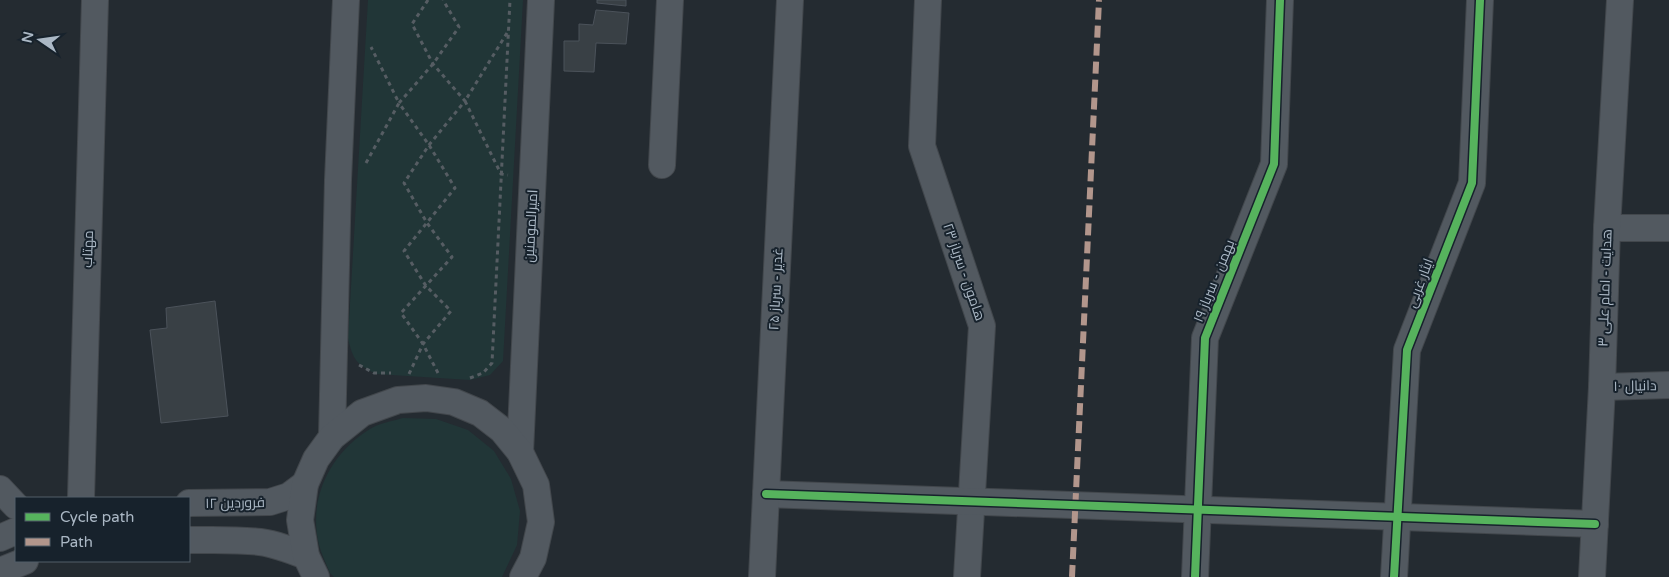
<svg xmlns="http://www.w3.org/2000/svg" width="1669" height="577" font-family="'Varela Round',Cairo,sans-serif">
<rect width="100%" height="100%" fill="#242b31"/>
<g fill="#213637">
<path d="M368,0H523L503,361L490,375L470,380L376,374C356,364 353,360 348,338Z"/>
<path d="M403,418L436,419L468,430L494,451L511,479L520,511L517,545L502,577H334L330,573C326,563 320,551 318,540C309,495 332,452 370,429C379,423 393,421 403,418Z"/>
</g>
<g fill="#394045" stroke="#4b525a">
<path d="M597,0H626V6L597,3Z"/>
<path d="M596,10L629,13L626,44L596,43L594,72L564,71V41H579V24L593,25Z"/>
<path d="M215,301L228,416L161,423L150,330L167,328L166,308Z"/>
</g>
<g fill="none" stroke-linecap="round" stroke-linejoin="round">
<g stroke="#42474c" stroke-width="28">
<g id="minor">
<path d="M928,0L922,146L982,326L967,577"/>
<path d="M662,165L670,0"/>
<path d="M1607,228H1669"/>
<path d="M1602,387L1669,385"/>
<path d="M332,437L338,180L346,0"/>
<path d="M520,452L541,0"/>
<path d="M0,489L16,506"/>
<path d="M766,494L1595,524"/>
<path d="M81,498L95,0"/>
<path d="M189,503L270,502L289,496L305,484"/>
<path d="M0,538L16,531"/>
<path d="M189,540C213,540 237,539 260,542C276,544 291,550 306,556"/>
<path d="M0,571L25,561"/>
<path d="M316,577L306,556L300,520L305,484L316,459L332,437L362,413L398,400L426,398L454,402L480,413L502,430L520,452L536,485L541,522L533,558L523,577"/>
<path d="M762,577L790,0"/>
<path d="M1195,577L1205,338L1274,164L1280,0"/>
<path d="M1394,577L1407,350L1472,183L1480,0"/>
<path d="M1592,577L1602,387L1607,228L1620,0"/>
</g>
</g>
<g stroke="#565d63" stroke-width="3" stroke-dasharray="4 4" stroke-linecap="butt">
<path d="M428,0L412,24L433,64L465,101L429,145L404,183L427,223L452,257L401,313L423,344L438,373"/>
<path d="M507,33L465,101L501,174L508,175"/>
<path d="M366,163L399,103L371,47"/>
<path d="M359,365L374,373H391"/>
<path d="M409,374L423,344L451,311L426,286L404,251L455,188L429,145L399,103L433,64L459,27L443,0"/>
<path d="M470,378L483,373L492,363L510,0"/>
</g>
<use href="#minor" stroke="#525960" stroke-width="26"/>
<path stroke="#b2968c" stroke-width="6" stroke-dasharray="12 6" stroke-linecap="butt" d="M1072,577L1099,0"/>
<g stroke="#17222c" stroke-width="11">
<g id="cycleway">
<path d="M766,494L1595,524"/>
<path d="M1195,577L1205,338L1274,164L1280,0"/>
<path d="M1394,577L1407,350L1472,183L1480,0"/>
</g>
</g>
<use href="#cycleway" stroke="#56b35d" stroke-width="8"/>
</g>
<g text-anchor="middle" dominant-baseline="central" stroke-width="4" stroke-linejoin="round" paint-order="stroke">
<g font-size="14" fill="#abb8c5" stroke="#17222c">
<text transform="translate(531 226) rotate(-87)">امیرالمومنین</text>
<text transform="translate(88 249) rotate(-88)">مهتاب</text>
<text transform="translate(964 272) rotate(71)">هامون - سرباز ۲۳</text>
<text transform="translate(1214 281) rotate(-68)">بهمن - سرباز ۱۹</text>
<text transform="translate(1420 283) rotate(-69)">ایثار غربی</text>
<text transform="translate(1605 288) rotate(-88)">هدایت - امام علی ۳</text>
<text transform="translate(776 289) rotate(-87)">غدیر - سرباز ۲۵</text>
<text transform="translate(1635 386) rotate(-1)">دانیال ۱۰</text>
<text transform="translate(235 503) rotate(-1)">۱۲ فروردین</text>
</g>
</g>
<rect x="15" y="497" width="175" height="65" fill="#17222c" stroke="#525e69"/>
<rect x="25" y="513" width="25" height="8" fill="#56b35d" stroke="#525e69"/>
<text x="60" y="522" font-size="15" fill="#abb8c5">Cycle path</text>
<rect x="25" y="538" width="25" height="8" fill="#b2968c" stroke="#525e69"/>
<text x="60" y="547" font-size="15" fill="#abb8c5">Path</text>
<g transform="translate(40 40) rotate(283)" stroke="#17222c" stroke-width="4" paint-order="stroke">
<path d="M0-4L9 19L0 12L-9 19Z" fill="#abb8c5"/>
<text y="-8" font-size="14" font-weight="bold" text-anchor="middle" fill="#abb8c5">N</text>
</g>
</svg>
